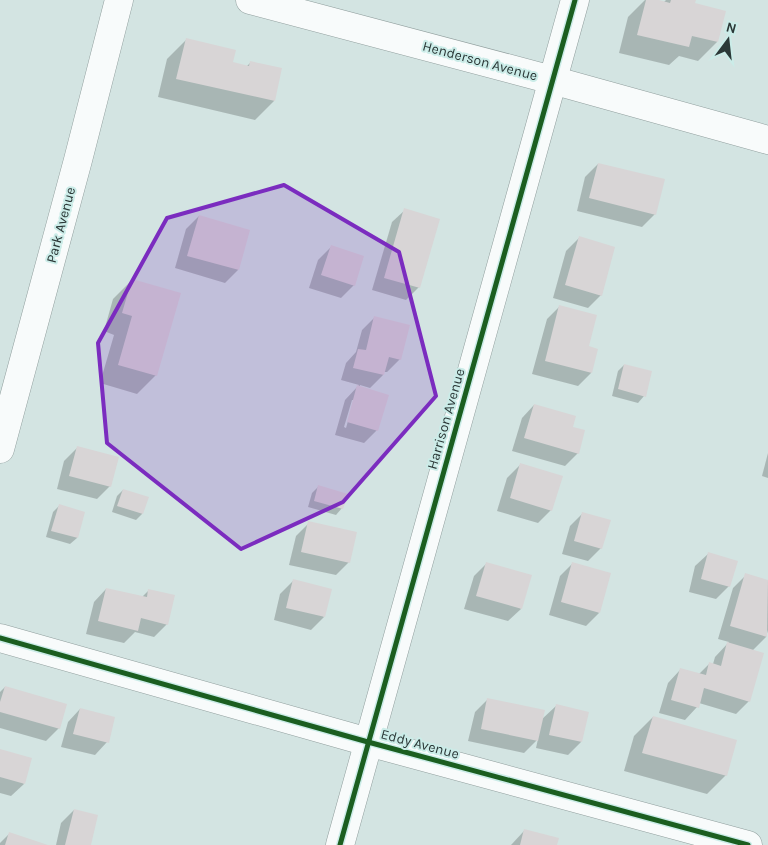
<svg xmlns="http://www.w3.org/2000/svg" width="768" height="845" font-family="Karla,sans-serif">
<rect width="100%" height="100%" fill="#d3e4e2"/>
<g fill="#0003" fill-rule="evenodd">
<path d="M645,0L664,2L666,0H695L694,4L724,12L717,42L698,61L679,56L669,65L619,53L628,17Z"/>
<path d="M186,40L231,63L246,67L251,62L281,69L274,101L255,120L158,97L167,59Z"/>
<path d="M598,164L655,214L642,227L577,211L585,177Z"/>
<path d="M405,210L419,287L406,300L372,290L392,222Z"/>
<path d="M199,216L249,231L238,270L225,283L175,268L186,229Z"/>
<path d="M579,238L601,295L588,308L553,298L566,251Z"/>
<path d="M331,247L354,285L341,298L309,288L318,260Z"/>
<path d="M132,280L156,375L137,394L100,383L114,335L104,331L113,299Z"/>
<path d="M560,306L588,347L597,350L591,373L578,386L532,374L547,319Z"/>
<path d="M375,317L400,359L387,372H384L383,375L370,388L360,385V387L377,430L364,443L335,435L345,400L359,385L341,380L346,363L356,352L362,330ZM352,400H354L346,428L344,427Z"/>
<path d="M624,365L644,396L638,403L612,396L618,371Z"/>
<path d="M534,405L571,428L578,453L565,466L512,451L522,418Z"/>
<path d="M77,448L110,486L97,499L57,489L64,461Z"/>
<path d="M768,453V478L762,476Z"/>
<path d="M520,465L551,510L538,523L497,511L507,478Z"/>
<path d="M318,487L342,508L336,515L308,507L312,493Z"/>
<path d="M123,490L147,498L142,514L136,520L112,512L117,496Z"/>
<path d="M59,506L84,513L77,538L70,544L46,537L53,512Z"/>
<path d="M583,513L601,548L588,561L562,554L570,526Z"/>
<path d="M309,523L349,562L336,575L289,565L296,536Z"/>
<path d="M708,554L729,586L716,599L689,592L695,566Z"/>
<path d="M487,563L521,609L508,621L464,609L474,576Z"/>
<path d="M573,563L599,613L586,626L549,615L560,576Z"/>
<path d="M746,575L768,581V630L766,637L752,651L749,701L736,714L699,703L697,707L685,720L659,713L668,683L680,670L698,675L710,663L713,664L715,657L729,642L718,639L733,588Z"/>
<path d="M293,581L324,617L311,630L274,620L280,594Z"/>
<path d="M106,589L142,597L149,590L167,624L154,637L135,632L124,643L86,634L94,602Z"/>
<path d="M5,687L59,728L46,741L0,728V692Z"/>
<path d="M488,699L541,720L556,706L588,713L581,742L568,755L536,748L538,739L524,753L468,741L475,712Z"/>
<path d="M80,709L107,742L95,755L61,747L68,722Z"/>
<path d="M653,717L726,775L707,794L624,771L634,736Z"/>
<path d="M0,750L24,784L11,796L0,793Z"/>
<path d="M74,810L89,845H56L61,823Z"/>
<path d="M524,831L556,845H511Z"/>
<path d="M9,834L45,845H0V843Z"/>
</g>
<g fill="#d8d5d6">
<path d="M646,0H659L670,3L671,0H696L695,3L726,11L718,42L692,36L689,47L637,35Z"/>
<path d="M186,38L236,50L233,62L249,66L250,61L282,68L275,101L176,79Z"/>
<path d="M598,163L665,179L656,215L589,198Z"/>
<path d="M404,208L440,219L420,288L384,278Z"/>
<path d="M199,215L250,230L239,270L187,256Z"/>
<path d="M579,236L615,247L602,296L565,285Z"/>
<path d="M331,245L364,256L355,286L321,275Z"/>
<path d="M132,279L181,293L157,376L118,365L132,316L122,313Z"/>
<path d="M559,305L597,315L589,346L598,349L592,373L545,361Z"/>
<path d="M374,316L410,325L401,360L389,357L384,375L353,368L358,349L366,350Z"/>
<path d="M624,364L652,371L646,397L618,389Z"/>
<path d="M357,385L389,395L378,431L347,422Z"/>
<path d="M534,404L576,416L573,427L585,430L579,454L524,438Z"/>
<path d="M77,446L119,457L111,487L69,476Z"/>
<path d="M520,463L563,476L552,511L510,498Z"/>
<path d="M318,485L348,494L343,509L314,501Z"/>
<path d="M123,489L149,497L143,514L117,506Z"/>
<path d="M59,504L85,512L78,538L51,531Z"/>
<path d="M582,512L611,520L602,549L574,541Z"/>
<path d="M308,521L357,532L350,563L301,552Z"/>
<path d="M708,552L738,561L730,587L701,579Z"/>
<path d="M486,562L532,575L522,609L476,596Z"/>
<path d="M572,562L611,573L600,613L561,602Z"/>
<path d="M745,573L768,580L767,637L730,626Z"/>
<path d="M293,579L332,589L325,617L286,608Z"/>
<path d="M106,588L147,597L148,589L175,595L168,625L141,618L138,631L98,621Z"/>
<path d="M727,642L764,653L750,702L704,688L699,708L671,700L680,668L706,675L709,662L721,666Z"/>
<path d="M5,686L67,704L60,729L0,712V702Z"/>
<path d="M487,698L545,710L538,741L481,729Z"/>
<path d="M556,704L589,712L582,742L549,735Z"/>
<path d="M80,708L115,717L109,743L73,734Z"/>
<path d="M653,716L737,740L727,776L642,753Z"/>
<path d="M0,749L32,758L25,784L0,777Z"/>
<path d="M74,809L98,815L91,845H65Z"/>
<path d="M524,829L559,838L557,845H520Z"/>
<path d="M9,832L48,845H5Z"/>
</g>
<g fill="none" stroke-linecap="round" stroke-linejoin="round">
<g stroke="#909e9d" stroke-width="29">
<g id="street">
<path d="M250,0L552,80L768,140"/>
<path d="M0,638L368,742L748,845"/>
<path d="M340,845L575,0"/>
</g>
</g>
<g stroke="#909e9d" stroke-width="29">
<path id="secondary" d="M0,449L78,160L119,0"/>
</g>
<use href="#street" stroke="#f8fbfb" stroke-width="28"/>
<use href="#secondary" stroke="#f8fbfb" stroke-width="28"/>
<g stroke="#cbece8" stroke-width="8">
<g id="cycleway">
<path d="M0,638L368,742L748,845"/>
<path d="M340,845L575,0"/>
</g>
</g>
<use href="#cycleway" stroke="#1b5e20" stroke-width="5"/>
</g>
<path fill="#7b2cbf" fill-opacity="0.2" stroke="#7b2cbf" stroke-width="4" stroke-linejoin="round" d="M284,185L399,252L436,396L343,502L241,549L107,443L98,343L167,218Z"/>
<g text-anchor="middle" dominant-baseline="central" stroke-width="4" stroke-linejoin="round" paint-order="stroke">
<g font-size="14" fill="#2b3837" stroke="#cbece8">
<text transform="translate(480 61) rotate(15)">Henderson Avenue</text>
<text transform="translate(61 225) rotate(-75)">Park Avenue</text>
<text transform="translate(446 419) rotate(-74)">Harrison Avenue</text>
<text transform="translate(420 744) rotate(15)">Eddy Avenue</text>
</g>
</g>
<g transform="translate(728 40) rotate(15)" stroke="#cbece8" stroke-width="4" paint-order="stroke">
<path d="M0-4L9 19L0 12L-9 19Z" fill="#2b3837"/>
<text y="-8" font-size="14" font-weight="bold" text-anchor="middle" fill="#2b3837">N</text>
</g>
</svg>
